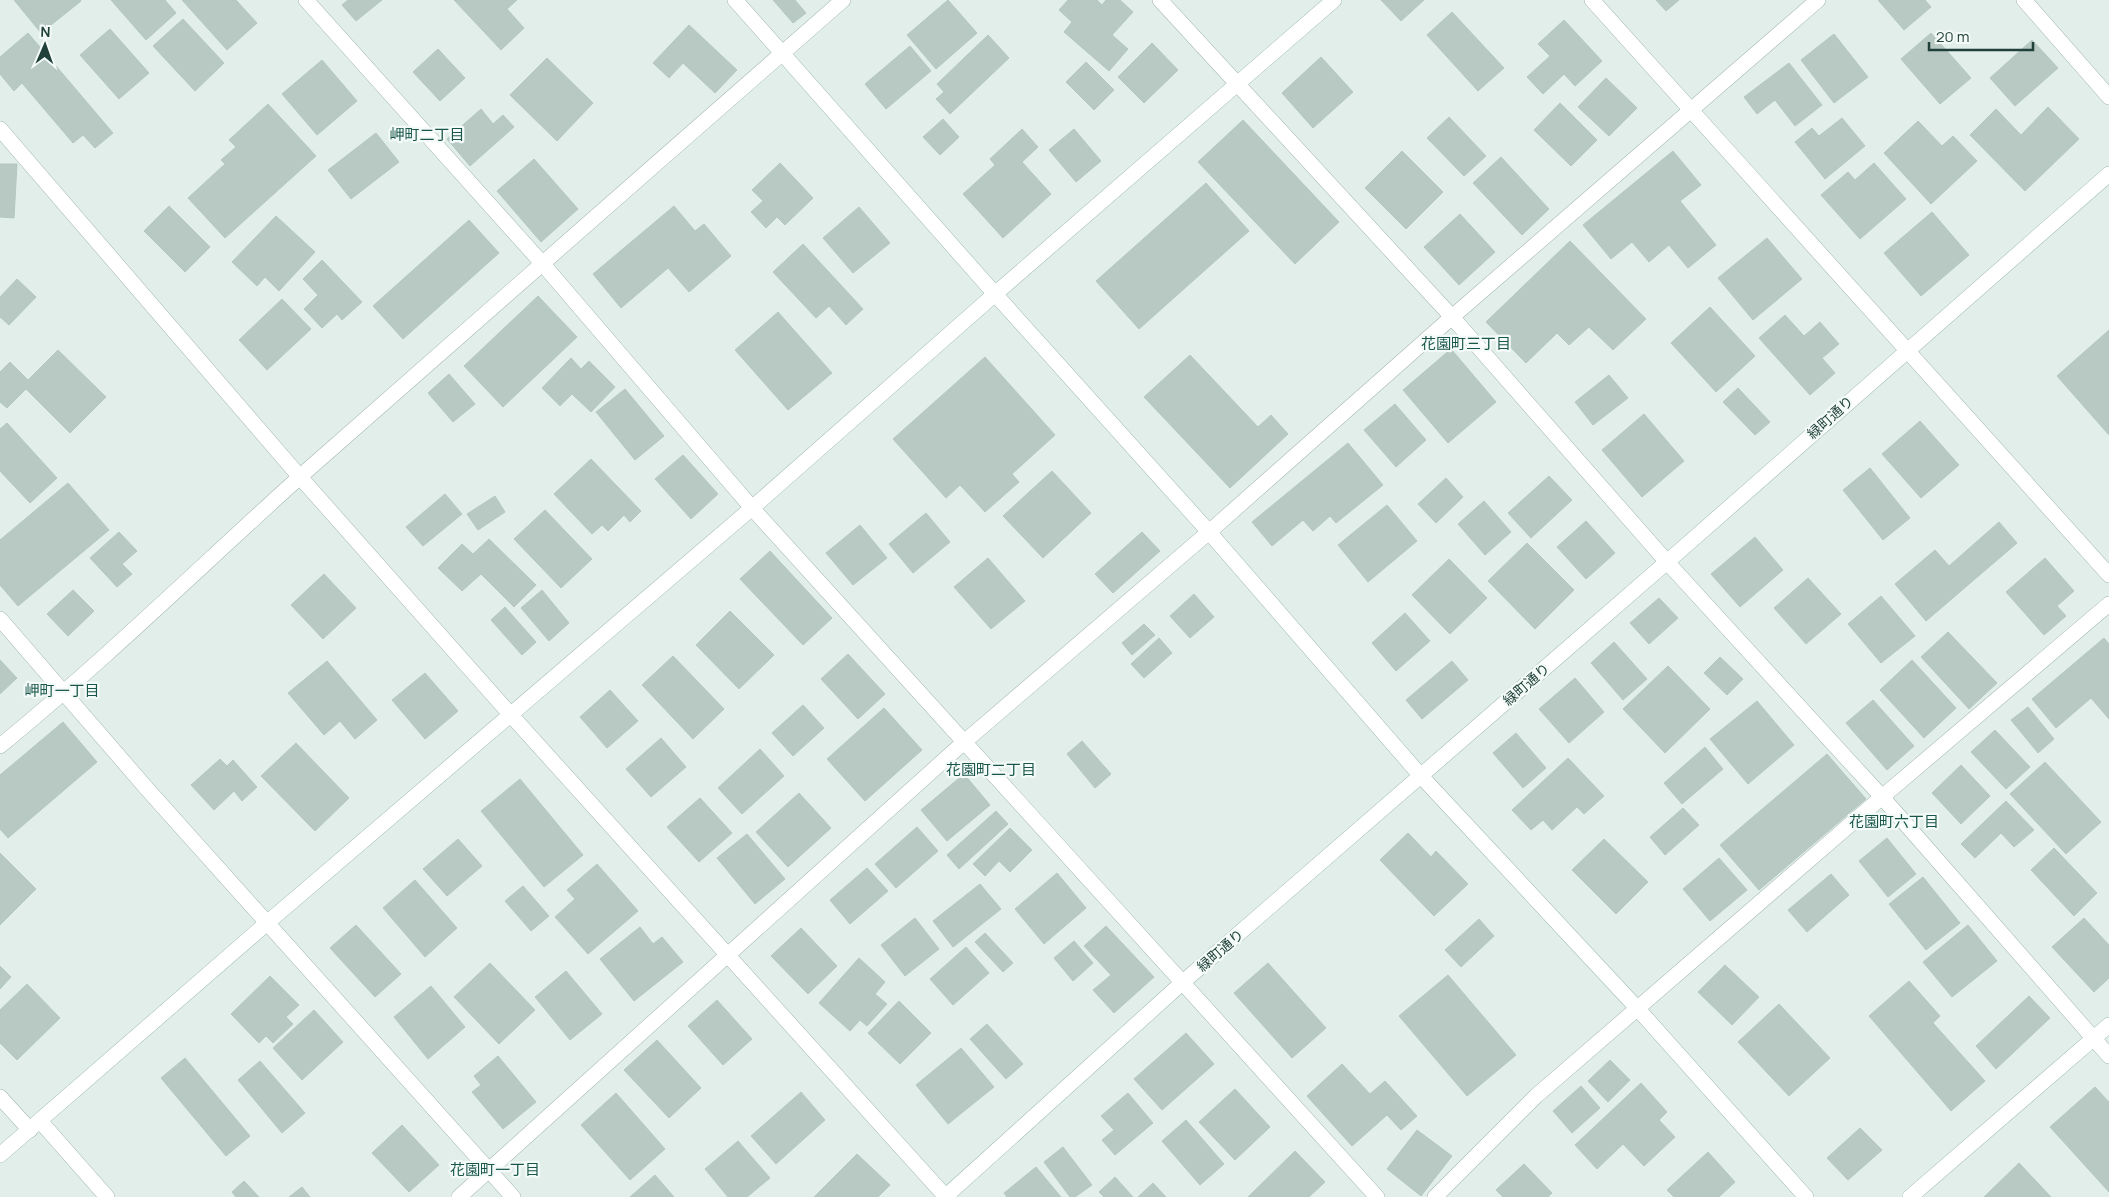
<svg xmlns="http://www.w3.org/2000/svg" width="2109" height="1197" font-family="Manrope,'Noto Sans JP',sans-serif">
<rect width="100%" height="100%" fill="#e2eee9"/>
<g fill="#b7c9c2" stroke="#b4c8c0">
<path d="M14,0H80L81,1L41,33Z"/>
<path d="M111,0H165L176,13L146,40Z"/>
<path d="M182,0H236L257,23L227,50Z"/>
<path d="M348,0H382L356,21L342,5Z"/>
<path d="M454,0H517L507,9L524,28L501,50Z"/>
<path d="M773,0H795L806,13L793,23Z"/>
<path d="M948,0L977,33L936,69L907,35Z"/>
<path d="M1068,0H1097L1102,5L1106,0H1120L1133,12L1112,35L1128,49L1109,71L1064,32L1072,22L1059,10Z"/>
<path d="M1381,0H1424L1401,21Z"/>
<path d="M1656,0H1679L1666,11Z"/>
<path d="M1878,0H1925L1931,7L1904,30Z"/>
<path d="M1452,12L1504,68L1478,91L1427,35Z"/>
<path d="M183,19L224,63L195,91L153,46Z"/>
<path d="M1564,20L1602,61L1575,86L1564,74L1543,94L1527,77L1550,56L1538,44Z"/>
<path d="M689,25L737,70L715,93L683,63L669,78L653,63Z"/>
<path d="M110,29L149,73L119,99L80,55Z"/>
<path d="M28,33L113,133L95,148L83,135L73,143L22,83L14,91L0,74V57Z"/>
<path d="M1931,33L1971,78L1940,104L1901,59Z"/>
<path d="M1834,34L1868,77L1834,103L1801,60Z"/>
<path d="M988,35L1009,58L950,114L936,99L944,92L937,84Z"/>
<path d="M2032,40L2058,68L2015,106L1990,78Z"/>
<path d="M1152,43L1178,70L1144,103L1118,77Z"/>
<path d="M910,46L931,71L886,109L865,84Z"/>
<path d="M438,49L465,78L440,101L413,72Z"/>
<path d="M1321,57L1353,92L1313,128L1282,93Z"/>
<path d="M547,58L593,103L557,141L510,95Z"/>
<path d="M322,60L357,101L317,135L282,94Z"/>
<path d="M1086,62L1114,90L1094,110L1066,82Z"/>
<path d="M1789,63L1822,105L1795,126L1775,100L1757,114L1744,97Z"/>
<path d="M1606,78L1637,108L1609,136L1578,107Z"/>
<path d="M1560,103L1597,140L1571,166L1534,130Z"/>
<path d="M268,104L316,156L225,238L188,198L225,164L221,160L236,147L229,140Z"/>
<path d="M2048,107L2079,139L2025,191L1970,135L1996,109L2021,135Z"/>
<path d="M481,109L493,124L503,115L514,127L470,166L447,139Z"/>
<path d="M1449,117L1486,156L1464,176L1427,138Z"/>
<path d="M1842,118L1865,146L1825,179L1795,142L1812,128L1819,136Z"/>
<path d="M943,119L959,137L940,155L923,137Z"/>
<path d="M1243,120L1339,222L1295,264L1198,162Z"/>
<path d="M1918,121L1942,146L1953,136L1977,161L1931,204L1884,153Z"/>
<path d="M1022,129L1038,147L1022,162L1051,194L1003,238L963,194L995,165L990,159Z"/>
<path d="M1074,129L1101,161L1076,182L1049,150Z"/>
<path d="M376,133L399,162L351,199L328,170Z"/>
<path d="M1402,151L1443,192L1406,229L1365,188Z"/>
<path d="M1673,151L1701,185L1680,201L1716,245L1688,268L1669,245L1649,262L1632,242L1611,259L1583,225Z"/>
<path d="M1501,157L1549,209L1522,235L1473,183Z"/>
<path d="M534,159L578,209L541,242L497,191Z"/>
<path d="M780,163L813,198L785,225L777,217L766,228L751,212L763,201L752,190Z"/>
<path d="M1874,163L1906,199L1860,239L1821,195L1848,172L1855,180Z"/>
<path d="M0,164H17L14,218L0,217Z"/>
<path d="M1206,183L1249,231L1139,329L1096,281Z"/>
<path d="M169,206L210,247L185,272L144,231Z"/>
<path d="M674,206L695,231L704,224L731,256L689,292L668,268L621,308L593,274Z"/>
<path d="M859,207L890,243L853,273L823,238Z"/>
<path d="M1932,212L1969,255L1921,296L1884,253Z"/>
<path d="M1460,214L1495,252L1459,285L1424,247Z"/>
<path d="M276,216L315,252L279,291L265,277L257,286L232,262Z"/>
<path d="M469,220L499,253L403,339L373,306Z"/>
<path d="M1767,238L1802,279L1753,320L1718,278Z"/>
<path d="M1570,241L1646,319L1613,350L1589,327L1569,345L1557,333L1526,363L1486,322Z"/>
<path d="M803,244L863,309L846,325L829,306L816,318L773,272Z"/>
<path d="M322,260L362,302L342,320L337,314L322,328L304,309L318,295L303,279Z"/>
<path d="M17,279L36,297L9,325L0,317V297Z"/>
<path d="M538,296L577,337L503,407L464,366Z"/>
<path d="M282,299L311,329L267,370L239,340Z"/>
<path d="M1710,307L1755,356L1716,392L1671,343Z"/>
<path d="M778,312L832,373L788,410L735,350Z"/>
<path d="M1785,315L1804,336L1820,322L1839,344L1822,358L1835,373L1810,395L1759,338Z"/>
<path d="M2109,330V435L2057,376Z"/>
<path d="M1451,349L1496,402L1448,443L1403,390Z"/>
<path d="M58,350L106,397L70,433L26,389L7,408L0,402V372L10,362L28,380Z"/>
<path d="M1190,355L1258,427L1271,415L1288,434L1230,488L1144,397Z"/>
<path d="M985,357L1055,435L1012,474L1019,482L985,512L960,485L946,498L893,439Z"/>
<path d="M571,358L581,369L589,361L615,387L591,412L572,394L560,406L542,388Z"/>
<path d="M449,374L475,404L453,422L428,393Z"/>
<path d="M1609,375L1628,398L1593,425L1575,402Z"/>
<path d="M1738,388L1770,422L1755,435L1723,402Z"/>
<path d="M625,389L664,436L635,460L596,412Z"/>
<path d="M1395,404L1426,440L1396,467L1364,430Z"/>
<path d="M1644,414L1684,461L1642,497L1602,450Z"/>
<path d="M1920,421L1959,465L1921,498L1882,454Z"/>
<path d="M7,423L57,478L30,503L0,471V429Z"/>
<path d="M1348,443L1383,485L1336,523L1330,516L1313,531L1303,520L1272,546L1252,522Z"/>
<path d="M683,455L718,494L691,519L655,479Z"/>
<path d="M591,459L641,511L630,522L624,515L608,531L602,525L592,534L554,494Z"/>
<path d="M1870,468L1910,518L1883,540L1843,490Z"/>
<path d="M1052,471L1091,513L1043,558L1003,516Z"/>
<path d="M1549,476L1572,500L1531,538L1508,513Z"/>
<path d="M1446,478L1463,497L1436,523L1418,504Z"/>
<path d="M68,483L109,530L18,606L0,585V540Z"/>
<path d="M445,494L462,514L423,546L406,527Z"/>
<path d="M495,496L505,512L478,530L467,514Z"/>
<path d="M1484,501L1511,532L1485,555L1458,524Z"/>
<path d="M1387,505L1417,541L1368,582L1338,545Z"/>
<path d="M545,510L592,559L561,588L514,539Z"/>
<path d="M926,513L950,542L913,573L889,544Z"/>
<path d="M1586,521L1615,553L1586,579L1557,547Z"/>
<path d="M1999,522L2017,543L1926,621L1895,584L1935,550L1949,566Z"/>
<path d="M860,525L887,558L853,585L826,553Z"/>
<path d="M119,532L137,551L122,564L132,574L117,587L90,558Z"/>
<path d="M1142,532L1160,551L1113,593L1095,574Z"/>
<path d="M1755,537L1783,570L1740,607L1711,574Z"/>
<path d="M489,539L536,585L514,607L481,574L462,591L438,568L462,544L473,554Z"/>
<path d="M1527,543L1574,590L1535,629L1488,581Z"/>
<path d="M770,551L832,618L803,645L740,579Z"/>
<path d="M988,558L1025,601L991,629L954,587Z"/>
<path d="M2045,558L2074,591L2057,606L2066,616L2044,635L2006,592Z"/>
<path d="M1449,559L1487,598L1450,634L1412,595Z"/>
<path d="M324,574L356,608L323,639L291,605Z"/>
<path d="M1808,578L1841,614L1806,644L1774,608Z"/>
<path d="M73,590L94,611L68,636L47,614Z"/>
<path d="M542,590L569,623L549,641L521,608Z"/>
<path d="M1194,594L1214,617L1190,638L1170,616Z"/>
<path d="M1881,596L1915,636L1881,663L1848,624Z"/>
<path d="M1659,598L1678,618L1649,644L1630,623Z"/>
<path d="M505,607L536,642L522,655L491,620Z"/>
<path d="M730,611L774,655L739,689L696,645Z"/>
<path d="M1405,613L1430,641L1396,671L1372,643Z"/>
<path d="M1144,624L1155,635L1132,655L1122,643Z"/>
<path d="M1948,632L1997,683L1969,709L1921,657Z"/>
<path d="M1159,638L1172,653L1144,678L1131,664Z"/>
<path d="M2104,638L2109,644V719L2091,698L2056,728L2032,699Z"/>
<path d="M1614,642L1647,679L1623,700L1591,663Z"/>
<path d="M848,654L885,694L858,719L821,679Z"/>
<path d="M673,656L724,709L693,739L642,685Z"/>
<path d="M1720,657L1743,679L1727,695L1704,673Z"/>
<path d="M0,660L17,678L0,694Z"/>
<path d="M1912,660L1956,708L1924,738L1880,690Z"/>
<path d="M327,661L377,720L355,739L340,721L324,735L288,693Z"/>
<path d="M1452,661L1468,680L1422,719L1406,700Z"/>
<path d="M1668,666L1710,709L1665,753L1623,709Z"/>
<path d="M425,673L458,711L425,739L392,700Z"/>
<path d="M1575,678L1604,712L1569,743L1539,709Z"/>
<path d="M610,690L638,721L607,748L580,717Z"/>
<path d="M1873,700L1914,746L1887,770L1846,723Z"/>
<path d="M1757,701L1794,745L1748,784L1710,739Z"/>
<path d="M803,705L824,728L793,756L772,733Z"/>
<path d="M2028,707L2054,739L2038,753L2011,720Z"/>
<path d="M884,708L922,750L865,801L827,759Z"/>
<path d="M63,722L97,762L8,838L0,829V775Z"/>
<path d="M1995,730L2030,767L2006,789L1971,752Z"/>
<path d="M1516,733L1546,768L1523,788L1493,753Z"/>
<path d="M661,738L686,767L651,797L626,769Z"/>
<path d="M1082,741L1111,774L1095,788L1067,754Z"/>
<path d="M296,743L349,798L315,831L261,776Z"/>
<path d="M1705,747L1723,769L1682,804L1664,783Z"/>
<path d="M760,749L784,776L742,814L718,788Z"/>
<path d="M1827,754L1866,799L1759,890L1720,845Z"/>
<path d="M1568,758L1604,796L1584,814L1577,807L1552,830L1543,820L1531,830L1512,810Z"/>
<path d="M220,759L227,766L233,760L257,787L242,801L234,791L214,810L191,785Z"/>
<path d="M2045,762L2101,822L2066,854L2010,794Z"/>
<path d="M1961,765L1990,796L1961,824L1932,793Z"/>
<path d="M964,774L990,805L947,841L921,810Z"/>
<path d="M520,779L583,855L544,887L481,811Z"/>
<path d="M799,793L831,828L788,867L756,832Z"/>
<path d="M700,798L732,833L699,862L667,827Z"/>
<path d="M2006,801L2034,830L2014,847L2001,833L1975,858L1961,844Z"/>
<path d="M1683,808L1699,825L1665,855L1650,837Z"/>
<path d="M996,811L1008,824L959,869L947,855Z"/>
<path d="M917,827L938,851L896,888L875,864Z"/>
<path d="M1010,828L1032,850L1010,872L999,861L985,876L973,864Z"/>
<path d="M1408,833L1431,857L1436,851L1468,884L1434,916L1380,860Z"/>
<path d="M747,834L785,879L755,904L717,858Z"/>
<path d="M1887,838L1916,874L1888,897L1859,861Z"/>
<path d="M458,839L482,866L447,896L423,869Z"/>
<path d="M1604,839L1648,882L1616,914L1572,870Z"/>
<path d="M2054,848L2097,893L2074,916L2031,870Z"/>
<path d="M0,853L36,889L0,925Z"/>
<path d="M1719,858L1747,890L1710,921L1683,889Z"/>
<path d="M597,864L638,911L588,954L555,917L575,899L567,890Z"/>
<path d="M867,868L888,891L850,924L830,900Z"/>
<path d="M1057,873L1086,908L1044,944L1015,909Z"/>
<path d="M1831,874L1849,895L1807,932L1788,910Z"/>
<path d="M1923,877L1960,923L1926,950L1889,904Z"/>
<path d="M415,880L457,928L425,957L383,908Z"/>
<path d="M980,884L1001,909L953,947L933,921Z"/>
<path d="M523,886L549,916L531,931L505,901Z"/>
<path d="M915,918L939,949L905,976L881,945Z"/>
<path d="M2084,918L2109,945V978L2094,992L2052,947Z"/>
<path d="M1479,919L1494,936L1461,967L1445,950Z"/>
<path d="M356,925L401,974L375,997L330,948Z"/>
<path d="M1968,925L1997,961L1952,997L1923,962Z"/>
<path d="M1106,926L1154,977L1114,1013L1093,990L1111,975L1084,946Z"/>
<path d="M640,927L653,944L662,937L683,962L634,1001L600,959Z"/>
<path d="M801,928L837,966L808,994L771,956Z"/>
<path d="M985,933L1013,963L1003,972L975,942Z"/>
<path d="M1074,941L1093,963L1073,981L1054,958Z"/>
<path d="M966,947L989,973L953,1005L930,979Z"/>
<path d="M859,958L885,982L875,994L887,1004L867,1026L860,1020L850,1031L819,1003Z"/>
<path d="M490,963L535,1010L499,1044L454,997Z"/>
<path d="M1268,963L1326,1028L1292,1058L1234,993Z"/>
<path d="M1725,965L1759,997L1732,1025L1698,992Z"/>
<path d="M0,966L11,977L0,989Z"/>
<path d="M566,971L602,1014L570,1040L535,997Z"/>
<path d="M1448,975L1516,1055L1467,1096L1399,1016Z"/>
<path d="M270,976L299,1005L286,1017L293,1024L273,1043L266,1036L259,1043L231,1014Z"/>
<path d="M1909,981L1940,1016L1933,1023L1985,1081L1951,1111L1869,1016Z"/>
<path d="M27,984L60,1018L17,1060L0,1043V1010Z"/>
<path d="M431,986L465,1027L428,1059L394,1017Z"/>
<path d="M2029,996L2050,1018L1996,1069L1976,1046Z"/>
<path d="M717,1000L752,1039L723,1065L688,1026Z"/>
<path d="M899,1001L931,1033L900,1064L868,1033Z"/>
<path d="M1779,1004L1830,1058L1789,1096L1738,1042Z"/>
<path d="M314,1010L343,1042L302,1080L273,1048Z"/>
<path d="M987,1024L1023,1064L1006,1079L970,1039Z"/>
<path d="M1186,1033L1214,1064L1162,1110L1134,1079Z"/>
<path d="M657,1040L701,1088L669,1118L624,1070Z"/>
<path d="M961,1048L994,1087L948,1124L916,1085Z"/>
<path d="M498,1056L536,1102L503,1129L472,1092L481,1085L474,1076Z"/>
<path d="M185,1058L250,1136L226,1156L161,1078Z"/>
<path d="M1610,1060L1630,1080L1608,1102L1588,1081Z"/>
<path d="M260,1061L305,1113L282,1133L238,1080Z"/>
<path d="M1342,1064L1370,1094L1385,1081L1417,1116L1401,1130L1387,1115L1352,1146L1307,1096Z"/>
<path d="M1641,1083L1667,1112L1659,1120L1675,1137L1644,1166L1623,1144L1597,1169L1575,1145Z"/>
<path d="M1581,1086L1600,1108L1572,1133L1553,1111Z"/>
<path d="M2095,1087L2109,1102V1192L2050,1127Z"/>
<path d="M1235,1089L1270,1127L1235,1160L1199,1122Z"/>
<path d="M801,1092L825,1120L776,1164L751,1136Z"/>
<path d="M616,1093L665,1149L630,1180L581,1125Z"/>
<path d="M1128,1093L1153,1123L1115,1155L1102,1140L1114,1130L1101,1116Z"/>
<path d="M1186,1120L1224,1164L1200,1185L1162,1141Z"/>
<path d="M402,1125L439,1165L409,1192L372,1153Z"/>
<path d="M1860,1128L1882,1150L1848,1180L1827,1158Z"/>
<path d="M1417,1130L1452,1156L1421,1196L1387,1169Z"/>
<path d="M738,1141L770,1178L747,1197H728L705,1169Z"/>
<path d="M1063,1147L1092,1185L1075,1197H1070L1044,1162Z"/>
<path d="M1295,1151L1325,1182L1309,1197H1248Z"/>
<path d="M1708,1152L1735,1182L1719,1197H1674L1667,1190Z"/>
<path d="M857,1154L890,1185L878,1197H814Z"/>
<path d="M2019,1163L2051,1197H1984Z"/>
<path d="M1524,1164L1552,1193L1548,1197H1503L1496,1190Z"/>
<path d="M1036,1167L1061,1197H1007L1004,1193Z"/>
<path d="M655,1175L674,1197H630Z"/>
<path d="M1115,1177L1133,1197H1104L1099,1192Z"/>
<path d="M244,1181L259,1197H236L232,1192Z"/>
<path d="M1153,1183L1166,1197H1138Z"/>
<path d="M302,1187L310,1197H289Z"/>
</g>
<g fill="none" stroke-linecap="round" stroke-linejoin="round">
<g stroke="#a4b7b1" stroke-width="16">
<path id="lane" d="M735,0L782,53"/>
</g>
<g stroke="#a4b7b1" stroke-width="16">
<g id="street">
<path d="M306,0L541,262L752,508L1377,1197"/>
<path d="M1160,0L1452,317L1667,562L1882,797L2109,1056"/>
<path d="M1592,0L2109,575"/>
<path d="M2024,0L2109,97"/>
<path d="M0,129L300,477L510,714L946,1197"/>
<path d="M0,619L148,790L513,1197"/>
<path d="M0,746C105,660 202,565 303,474C482,315 663,158 843,0"/>
<path d="M0,1097L30,1130"/>
<path d="M40,1121L107,1197"/>
<path d="M459,1197L963,743L1209,532L1452,317L1818,0"/>
<path d="M1435,1197L1536,1096L1882,797L2109,604"/>
</g>
</g>
<g stroke="#9fbbb2" stroke-width="16">
<g id="secondary">
<path d="M782,53L995,294L1209,532L1420,775L1637,1008L1806,1197"/>
<path d="M0,1155L267,923L752,508L995,294L1334,0"/>
<path d="M945,1197L1183,982L1667,562L2109,174"/>
<path d="M1910,1197L2109,1025"/>
</g>
</g>
<use href="#lane" stroke="#fff" stroke-width="15"/>
<use href="#street" stroke="#fff" stroke-width="15"/>
<use href="#secondary" stroke="#fff" stroke-width="15"/>
</g>
<g text-anchor="middle" dominant-baseline="central" stroke-width="4.5" stroke-linejoin="round" paint-order="stroke">
<g font-size="14" fill="#204139" stroke="#f3faf7">
<text transform="translate(1830 417) rotate(-42)">緑町通り</text>
<text transform="translate(1526 684) rotate(-41)">緑町通り</text>
<text transform="translate(1220 950) rotate(-41)">緑町通り</text>
</g>
<g font-size="15" fill="#195649" stroke="#f3faf7">
<text x="427" y="134">岬町二丁目</text>
<text x="1466" y="343">花園町三丁目</text>
<text x="62" y="690">岬町一丁目</text>
<text x="991" y="769">花園町二丁目</text>
<text x="1894" y="821">花園町六丁目</text>
<text x="495" y="1169">花園町一丁目</text>
</g>
</g>
<g transform="translate(45 45) rotate(2)" stroke="#f3faf7" stroke-width="4" paint-order="stroke">
<path d="M0-4L9 19L0 12L-9 19Z" fill="#204139"/>
<text y="-8" font-size="14" font-weight="bold" text-anchor="middle" fill="#204139">N</text>
</g>
<path d="M1929 42v8h104v-8" fill="none" stroke="#204139" stroke-width="2.5"/>
<text x="1936" y="42" font-size="15" fill="#204139" stroke="#f3faf7" stroke-width="4" paint-order="stroke">20 m</text>
</svg>
